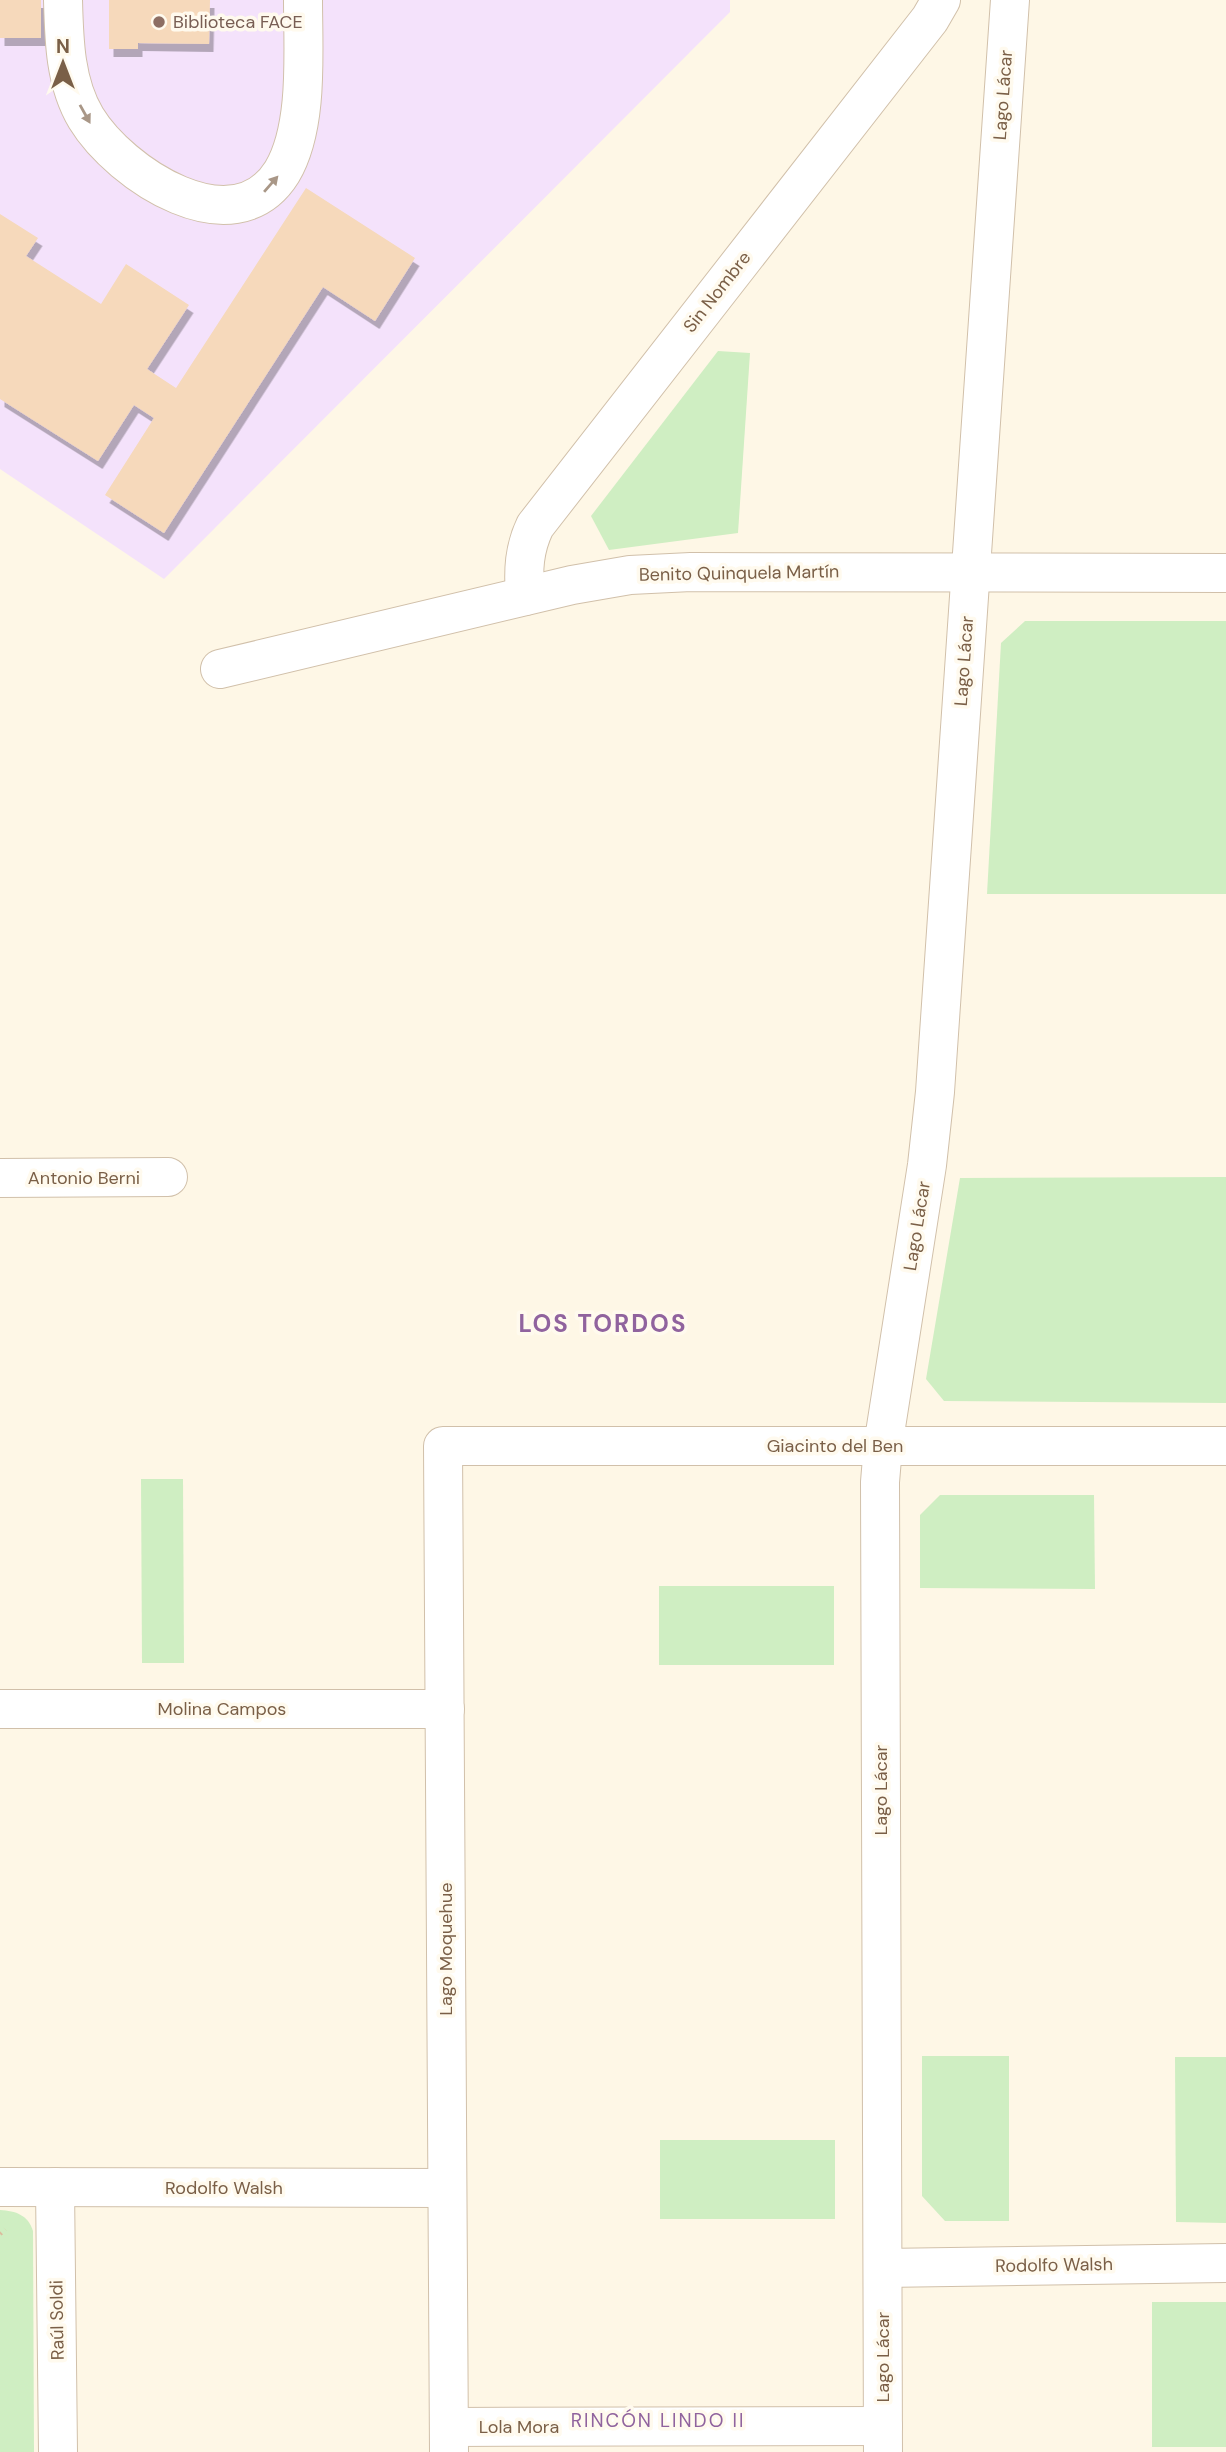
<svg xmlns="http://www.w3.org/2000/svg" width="1226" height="2452" font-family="'DM Sans',sans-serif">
<defs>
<filter id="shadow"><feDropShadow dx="4.5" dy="8" stdDeviation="0" flood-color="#0004"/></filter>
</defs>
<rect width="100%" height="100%" fill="#fef7e6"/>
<path fill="#f4e2fb" d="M0,0H730V12L164,579L0,469Z"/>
<g fill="#cfeec2">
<path d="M718,351L750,353L738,533L609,550L591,516Z"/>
<path d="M1025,621H1226V894H987L1001,643Z"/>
<path d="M1226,1177V1403L944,1401L926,1379L960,1178Z"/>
<path d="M141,1479H183L184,1663H142Z"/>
<path d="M940,1495H1094L1095,1589L920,1588V1515Z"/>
<rect x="659" y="1586" width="175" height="79"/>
<path d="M922,2056H1009V2221H945L922,2196Z"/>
<path d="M1175,2057H1226V2223L1176,2222Z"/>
<rect x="660" y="2140" width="175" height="79"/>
<path d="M0,2210C16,2211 28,2215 33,2231L34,2452H0Z"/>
<rect x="1152" y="2302" width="74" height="145"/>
</g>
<g fill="#f6d9bb" filter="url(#shadow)">
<rect x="0" y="0" width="41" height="38"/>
<path d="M109,0H210L209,44L138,43V49H109Z"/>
<path d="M306,188L415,258L375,321L323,287L164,533L105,495L154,418L134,405L98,461L0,399V214L38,238L26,256L101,304L126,264L189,305L147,369L176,388Z"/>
</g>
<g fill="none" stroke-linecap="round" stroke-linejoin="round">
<g stroke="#d1c0aa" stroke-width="40">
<g id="minor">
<path d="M63,0C64,40 65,83 86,118C120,174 234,249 282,172C309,127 303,51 303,0"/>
<path d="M525,596C523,570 524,549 535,526L930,19L941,0"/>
<path d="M220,669L572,585L630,575L691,572L1226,573"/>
<path d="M0,1178L168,1177"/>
<path d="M0,1709H445"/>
<path d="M0,2187L447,2188"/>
<path d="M55,2187L58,2452"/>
<path d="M883,2268L1226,2263"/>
<path d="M449,2427L883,2426"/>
<path d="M449,2452L443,1446H1226"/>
<path d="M883,2452L880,1482L883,1446L927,1165L935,1092L1010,0"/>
</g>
</g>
<path stroke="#dcbc9d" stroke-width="4.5" stroke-dasharray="2 5" stroke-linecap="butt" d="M0,2234L5,2229"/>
<use href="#minor" stroke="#fff" stroke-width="38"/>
</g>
<defs><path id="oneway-solid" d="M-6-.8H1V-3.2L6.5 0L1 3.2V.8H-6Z" transform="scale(1.75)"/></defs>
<g fill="#a99787">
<use href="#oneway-solid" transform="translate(85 114) rotate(61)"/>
<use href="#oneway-solid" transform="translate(271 184) rotate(-49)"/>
</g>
<circle fill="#8d6e63" stroke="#fffaee" stroke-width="2.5" cx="159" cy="22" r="7"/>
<g text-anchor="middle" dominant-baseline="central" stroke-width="7" stroke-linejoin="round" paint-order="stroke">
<g font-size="18" fill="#785e54" stroke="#fffaee" text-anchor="start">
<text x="173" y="22">Biblioteca FACE</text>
</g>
<g font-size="18" fill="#7a5f47" stroke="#fffaee">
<text transform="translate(1003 95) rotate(-86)">Lago Lácar</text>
<text transform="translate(717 292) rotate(-52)">Sin Nombre</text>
<text transform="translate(739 573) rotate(-1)">Benito Quinquela Martín</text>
<text transform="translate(964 661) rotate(-86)">Lago Lácar</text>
<text x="84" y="1178">Antonio Berni</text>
<text transform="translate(917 1226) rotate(-81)">Lago Lácar</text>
<text x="835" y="1446">Giacinto del Ben</text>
<text x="222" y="1709">Molina Campos</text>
<text transform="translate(881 1790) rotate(-90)">Lago Lácar</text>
<text transform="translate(446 1949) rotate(-90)">Lago Moquehue</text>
<text x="224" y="2188">Rodolfo Walsh</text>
<text transform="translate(1054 2265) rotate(-1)">Rodolfo Walsh</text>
<text transform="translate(57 2320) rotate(-91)">Raúl Soldi</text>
<text transform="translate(883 2357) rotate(-90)">Lago Lácar</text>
<text x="519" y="2427">Lola Mora</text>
</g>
<g font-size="19" letter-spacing="2" fill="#90639e" stroke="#fffaee">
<text x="658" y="2420">RINCÓN LINDO II</text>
</g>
<g font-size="24" font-weight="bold" letter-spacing="2" fill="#90639e" stroke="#fffaee">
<text x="603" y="1323">LOS TORDOS</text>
</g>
</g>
<g transform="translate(63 63)" stroke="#fffaee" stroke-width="5" paint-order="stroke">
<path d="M0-5L12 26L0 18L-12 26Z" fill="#7a5f47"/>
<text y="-10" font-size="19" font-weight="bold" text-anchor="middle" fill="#7a5f47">N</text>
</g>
</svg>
